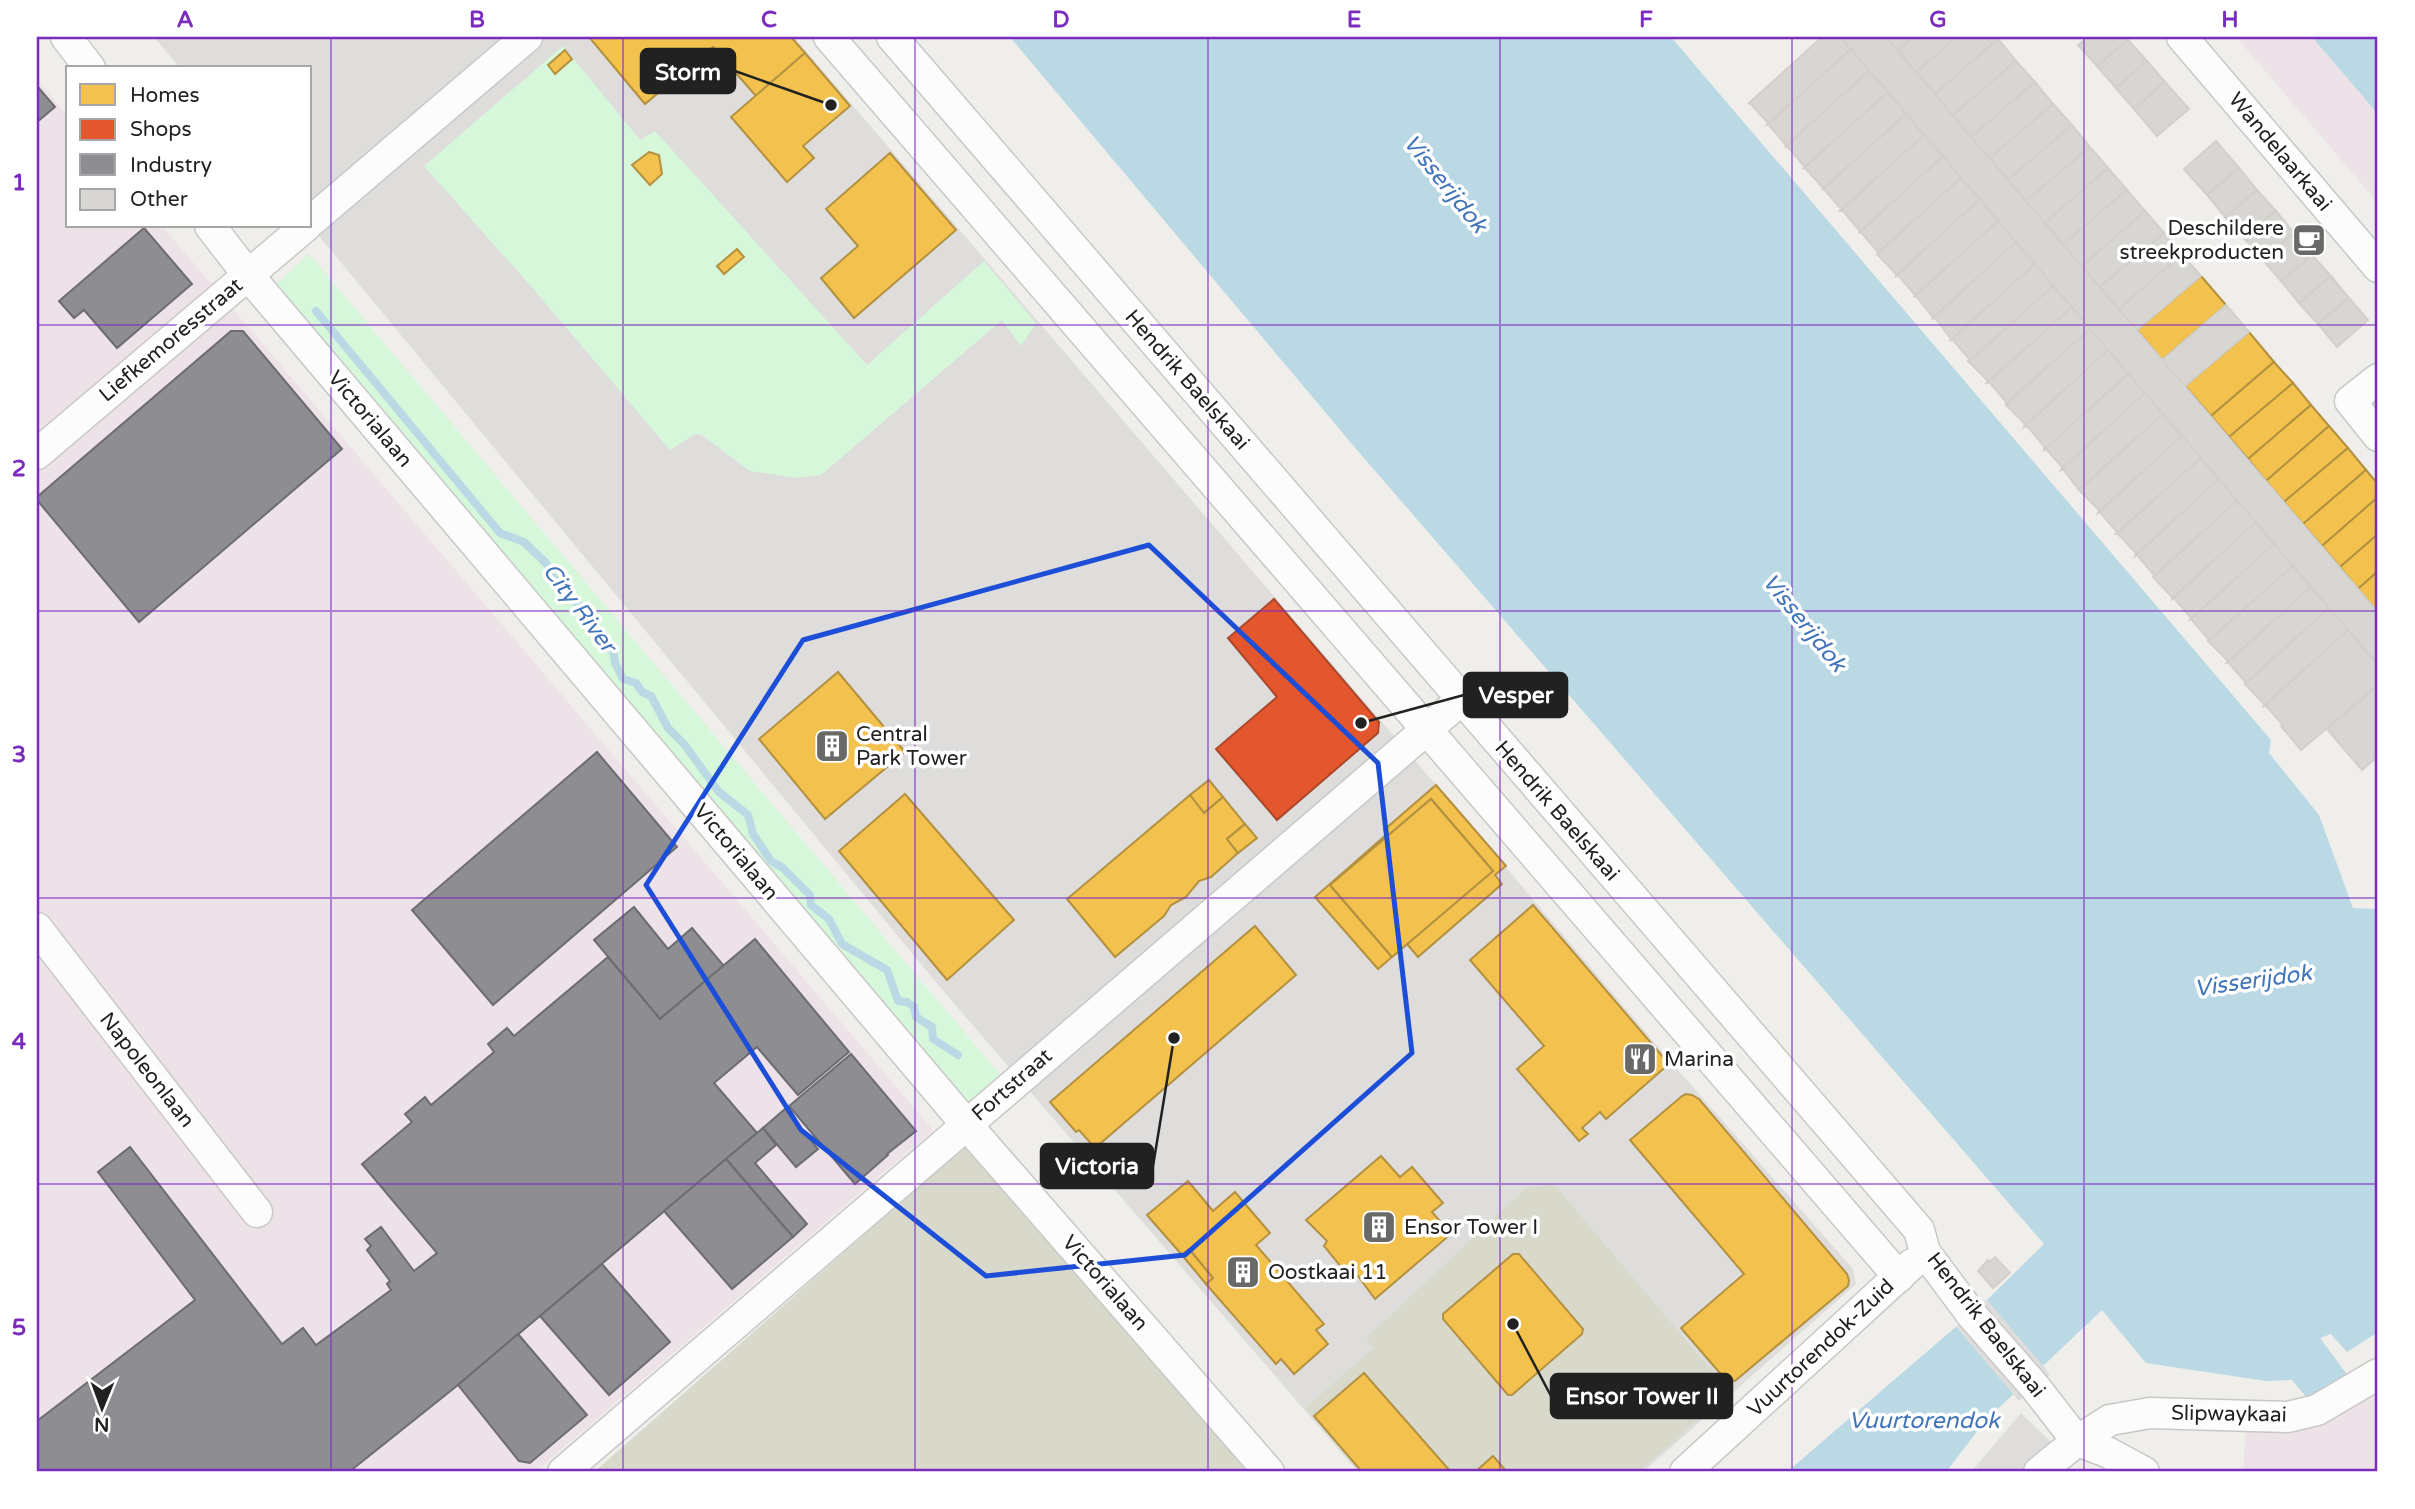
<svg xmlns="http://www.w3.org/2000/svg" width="2415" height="1509" font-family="'Varela Round',sans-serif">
<rect width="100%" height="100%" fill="#efeeea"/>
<g fill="#dedddb">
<path d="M154,37H794L1436,785L1671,1062L1853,1269L1856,1284L1643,1472H1358L945,993L310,225V68H180Z"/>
<path d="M2021,1413L2052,1443L2024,1472H1971Z"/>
</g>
<g fill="#ede2e8">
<path d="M2236,37H2312L2378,114V203Z"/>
<path d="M37,79L68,116V226H162L933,1130L535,1472H37Z"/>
<path d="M2378,1388V1472H2243L2246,1430Z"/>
</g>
<g fill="#d8d9cb">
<path d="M972,1140L1247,1472H594Z"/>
<path d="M1554,1184L1727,1389L1679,1437L1638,1472H1360L1305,1408L1374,1348L1366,1338L1525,1189Z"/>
</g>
<g fill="#d6f7da">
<path d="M563,46L640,140L655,131L867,365L984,261L1036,323L1021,346L1002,320L821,475L798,478L750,471L702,435L695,434L670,450L536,292L424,166Z"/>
<path d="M309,254L1002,1077L964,1110L272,288Z"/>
</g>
<g fill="#bad9e5">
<path d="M1010,37H1671L2271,740L2269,753L2319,815L2353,908L2378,909V1332L2347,1352L2331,1334L2320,1338L2351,1380L2312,1404L2292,1380L2266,1381L2146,1363L2102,1310L1985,1421L1946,1472H1787L1987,1300L2044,1244L1357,450Z"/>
<path d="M2312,37H2378V114Z"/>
</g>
<path fill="#dedddc" d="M1987,1300L2050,1374L2019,1401L1956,1327Z"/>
<g fill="#f2c14e" stroke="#b39140" stroke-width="2">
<path d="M589,37H791L805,53L756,96L713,47L645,104Z"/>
<path d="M565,50L572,59L555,74L548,65Z"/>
<path d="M805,53L850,106L803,146L814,158L787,182L731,117Z"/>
<path d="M649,152L659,155L662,174L650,185L632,165Z"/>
<path d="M890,153L956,230L854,318L821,278L858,246L826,209Z"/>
<path d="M737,249L744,257L724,274L717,266Z"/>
<path d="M2201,276L2226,305L2162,360L2137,330Z"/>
<path d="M2249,332L2274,362L2211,416L2185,386Z"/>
<path d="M2274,362L2293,383L2229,437L2211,416Z"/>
<path d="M2293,383L2311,405L2248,459L2229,437Z"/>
<path d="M2311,405L2329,426L2266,481L2248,459Z"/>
<path d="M2329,426L2348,448L2284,502L2266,481Z"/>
<path d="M2348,448L2366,470L2303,524L2284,502Z"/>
<path d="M2366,470L2378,484V497L2322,546L2303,524Z"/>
<path d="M2378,497V534L2340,567L2322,546Z"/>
<path d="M2378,534V571L2358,589L2340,567Z"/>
<path d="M2378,571V610L2377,611L2358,589Z"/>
<path d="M838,672L905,752L825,819L759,739Z"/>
<path d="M1209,780L1223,797L1204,813L1190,795Z"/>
<path d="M1436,785L1506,866L1495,875L1502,884L1418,957L1407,944L1493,871L1431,799L1330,885L1392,957L1378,969L1315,897L1387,834L1384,830Z"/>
<path d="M905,794L1014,920L947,980L839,851Z"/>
<path d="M1190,795L1204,813L1223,797L1245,824L1227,839L1238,853L1211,877L1199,881L1186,897L1171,905L1164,916L1115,957L1067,899Z"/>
<path d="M1431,799L1493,871L1392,957L1330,885Z"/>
<path d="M1245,824L1257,838L1238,853L1227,839Z"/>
<path d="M1533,905L1669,1064L1606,1119L1600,1112L1582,1128L1588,1134L1579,1141L1517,1069L1544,1046L1470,960Z"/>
<path d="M1255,926L1296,975L1095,1148L1079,1130L1076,1132L1050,1102Z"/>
<path d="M1686,1094L1692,1095L1699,1099L1847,1274L1849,1280L1848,1286L1735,1381L1725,1379L1681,1328L1744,1274L1630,1140L1682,1096Z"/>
<path d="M1381,1156L1400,1177L1412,1167L1443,1203L1432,1212L1451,1234L1375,1299L1358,1276L1351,1279L1324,1246L1327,1241L1306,1220Z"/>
<path d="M1188,1181L1213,1211L1235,1192L1270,1233L1256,1245L1324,1324L1316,1330L1328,1344L1294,1374L1281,1359L1276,1364L1206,1284L1213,1278L1189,1249L1182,1255L1147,1215Z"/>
<path d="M1189,1249L1213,1278L1206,1284L1182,1255Z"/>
<path d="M1513,1254H1519L1583,1329L1582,1334L1512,1395H1508L1443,1319V1314Z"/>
<path d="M1364,1373L1451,1472H1362L1314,1416Z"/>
<path d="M1493,1456L1507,1472H1475Z"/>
</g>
<path fill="#e4572e" stroke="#aa472a" stroke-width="2" d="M1274,599L1379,722L1378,733L1277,820L1216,749L1277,697L1228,638Z"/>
<g fill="#8d8d92" stroke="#6d6d70" stroke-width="2">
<path d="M37,86L55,107L37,122Z"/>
<path d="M144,228L192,284L117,348L84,310L74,318L59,301Z"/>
<path d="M231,331H243L342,449L139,622L37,500V497Z"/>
<path d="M597,752L677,847L493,1005L412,910Z"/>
<path d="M634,907L668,949L692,928L724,966L660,1019L594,940Z"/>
<path d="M755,939L849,1052L798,1095L757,1047L714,1083L757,1133L458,1385L349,1472H37V1421L195,1300L98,1172L130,1147L282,1344L303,1328L316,1345L391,1290L387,1284L390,1281L367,1250L371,1246L365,1239L381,1227L414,1271L437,1253L362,1164L412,1122L405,1114L425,1097L431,1105L494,1052L488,1044L507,1028L514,1036L608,957L660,1019Z"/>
<path d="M851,1054L916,1131L887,1154L888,1155L855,1184L789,1106Z"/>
<path d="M785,1109L818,1149L796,1167L763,1128Z"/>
<path d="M763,1128L776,1145L755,1163L807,1224L793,1237L726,1159Z"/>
<path d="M726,1159L793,1237L732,1289L664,1211Z"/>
<path d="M602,1264L670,1342L609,1395L540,1316Z"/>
<path d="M518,1334L587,1415L530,1463L519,1461L458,1385Z"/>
</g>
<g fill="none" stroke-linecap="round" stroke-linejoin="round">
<path stroke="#bad9e5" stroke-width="8" d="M316,311L500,533L524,542L546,563L553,577L584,611L601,643L613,650L615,663L623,679L636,683L642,692L651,696L668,728L684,744L719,792L748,815L753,834L771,861L783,868L810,895L811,905L829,919L842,944L887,970L898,1001L907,1002L914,1007L916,1017L932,1027L933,1039L958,1055"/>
</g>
<g fill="#d8d6d2" stroke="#d3d0cb" stroke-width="2">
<path d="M1822,37H1840L1851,49L1767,125L1768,123L1750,103L1748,104Z"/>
<path d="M1840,37H1886L2378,612V665Z"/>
<path d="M1886,37H1914L1898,50Z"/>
<path d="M1914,37H1957L1916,72L1898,50Z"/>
<path d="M1957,37H1996L1998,39L1935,94L1916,72Z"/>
<path d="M2088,37H2126L2128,40L2097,66L2078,45Z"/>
<path d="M1998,39L2016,61L1953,115L1935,94Z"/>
<path d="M2128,40L2147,61L2116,88L2097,66Z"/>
<path d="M1851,49L1869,71L1785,147L1786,145L1769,125H1767Z"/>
<path d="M2016,61L2035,82L1971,137L1953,115Z"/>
<path d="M2147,61L2165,82L2134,109L2116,88Z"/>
<path d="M1869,71L1888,92L1804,168V166L1787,146L1785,147Z"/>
<path d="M2035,82L2053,104L1990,158L1971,137Z"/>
<path d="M2165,82L2189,109L2157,136L2134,109Z"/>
<path d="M1888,92L1906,114L1822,190L1823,188L1805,168H1804Z"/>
<path d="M2053,104L2072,125L2008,180L1990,158Z"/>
<path d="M1906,114L1924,135L1840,211L1841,209L1824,189L1822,190Z"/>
<path d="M2072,125L2090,147L2026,201L2008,180Z"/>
<path d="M1924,135L1943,156L1859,233L1860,231L1843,211H1840Z"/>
<path d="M2216,141L2239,168L2207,195L2184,169Z"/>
<path d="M2090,147L2108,168L2045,223L2026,201Z"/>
<path d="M1943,156L1961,178L1877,254L1878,252L1861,232L1859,233Z"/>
<path d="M2108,168L2127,190L2063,244L2045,223Z"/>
<path d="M2239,168L2257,190L2225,217L2207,195Z"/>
<path d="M1961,178L1980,199L1896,276V274L1877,254Z"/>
<path d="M2127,190L2145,211L2082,266L2063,244Z"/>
<path d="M2257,190L2276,211L2244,238L2225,217Z"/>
<path d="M1980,199L1998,221L1914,297L1915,295L1898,275L1896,276Z"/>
<path d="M2145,211L2164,233L2100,287L2082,266Z"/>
<path d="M2276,211L2294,233L2263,260L2244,238Z"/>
<path d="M1998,221L2016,242L1932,319L1933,317L1916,296L1914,297Z"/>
<path d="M2164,233L2182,254L2119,309L2100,287Z"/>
<path d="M2294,233L2312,255L2281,281L2263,260Z"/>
<path d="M2016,242L2035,264L1951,340V339L1935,318L1932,319Z"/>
<path d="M2182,254L2201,276L2137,330L2119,309Z"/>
<path d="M2312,255L2331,276L2299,303L2281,281Z"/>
<path d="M2035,264L2053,286L1969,362L1968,361L1970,360L1953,340H1951Z"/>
<path d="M2331,276L2349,298L2318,324L2299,303Z"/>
<path d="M2053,286L2072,307L1987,383L1988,381L1969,362Z"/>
<path d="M2349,298L2368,320L2337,347L2318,324Z"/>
<path d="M2226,305L2249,332L2185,386L2162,360Z"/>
<path d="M2072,307L2090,329L2005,404L2007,403L1990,383H1987Z"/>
<path d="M2090,329L2108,350L2024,427L2025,424L2006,405Z"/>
<path d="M2108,350L2128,374L2044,450V446L2027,426L2024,427Z"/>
<path d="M2128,374L2145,393L2061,470L2062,467L2046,449L2044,450Z"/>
<path d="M2145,393L2163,414L2079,490L2063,469L2061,470Z"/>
<path d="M2163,414L2182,436L2098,513L2099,510L2079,490Z"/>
<path d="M2182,436L2201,458L2116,534L2117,532L2100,512L2098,513Z"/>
<path d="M2201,458L2219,479L2135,556L2136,553L2118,534H2116Z"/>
<path d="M2219,479L2237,501L2153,577L2154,575L2137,555L2135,556Z"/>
<path d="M2237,501L2256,522L2172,599V597L2153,577Z"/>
<path d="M2256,522L2274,544L2190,620L2191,618L2174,598L2172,599Z"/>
<path d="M2274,544L2293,566L2208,641L2209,640L2192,620H2190Z"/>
<path d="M2293,566L2311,587L2227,663L2228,661L2208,641Z"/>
<path d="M2311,587L2329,608L2245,684H2244L2246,683L2229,663H2227Z"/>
<path d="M2329,608L2348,630L2264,706V704L2245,684Z"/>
<path d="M2348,630L2378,665V685L2301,750L2281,726L2283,725L2266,706H2264Z"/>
<path d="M2378,685V756L2362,770L2327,729Z"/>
<path d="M1995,1257L2010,1273L1993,1288L1978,1271L1988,1260L1989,1262Z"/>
</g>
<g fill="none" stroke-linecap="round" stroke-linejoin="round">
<g stroke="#c8c8c6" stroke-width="33">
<g id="street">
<path d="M66,37L90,68"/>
<path d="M829,37L1899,1277"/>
<path d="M892,37L1919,1230L1925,1252L1971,1314L2035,1387L2077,1441L2107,1452L2144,1472"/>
<path d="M2182,37L2378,267"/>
<path d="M310,222L527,37"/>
<path d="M210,226L248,275L966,1124L1269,1472"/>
<path d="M2378,379L2350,401L2378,436"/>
<path d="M37,454L306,226"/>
<path d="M37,928L257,1212"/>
<path d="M563,1472L1461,700"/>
<path d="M1685,1472L1912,1264"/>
<path d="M2039,1472L2077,1441L2110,1420L2150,1413L2288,1417L2317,1410L2378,1374"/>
</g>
</g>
<use href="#street" stroke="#fdfcfc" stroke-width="30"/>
</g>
<path fill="none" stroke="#1d4ed8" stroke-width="5" stroke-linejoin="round" d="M1149,545L1378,763L1412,1053L1185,1255L986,1276L801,1130L646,885L803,640Z"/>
<path fill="none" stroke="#7b2cbf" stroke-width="2" stroke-opacity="0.55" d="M331,37V1472M623,37V1472M915,37V1472M1208,37V1472M1500,37V1472M1792,37V1472M2084,37V1472M37,325H2378M37,611H2378M37,898H2378M37,1184H2378"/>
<defs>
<g id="cafe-square" transform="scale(1.75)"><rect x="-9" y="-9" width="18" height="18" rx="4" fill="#696967" stroke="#fff"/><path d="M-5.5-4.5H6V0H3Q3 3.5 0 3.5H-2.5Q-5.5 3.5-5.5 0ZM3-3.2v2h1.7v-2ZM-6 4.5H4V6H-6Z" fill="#fff"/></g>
<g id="building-square" transform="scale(1.75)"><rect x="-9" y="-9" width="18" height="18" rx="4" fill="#696967" stroke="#fff"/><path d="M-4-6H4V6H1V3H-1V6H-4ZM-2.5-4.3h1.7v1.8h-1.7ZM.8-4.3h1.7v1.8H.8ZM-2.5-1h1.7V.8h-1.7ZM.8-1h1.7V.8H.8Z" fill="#fff"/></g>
<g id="restaurant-square" transform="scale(1.75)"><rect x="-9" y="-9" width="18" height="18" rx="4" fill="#696967" stroke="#fff"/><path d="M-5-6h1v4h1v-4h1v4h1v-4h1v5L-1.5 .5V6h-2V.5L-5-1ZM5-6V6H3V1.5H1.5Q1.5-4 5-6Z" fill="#fff"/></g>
</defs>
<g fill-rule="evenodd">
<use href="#cafe-square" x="2309" y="240"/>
<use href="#building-square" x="832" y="746"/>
<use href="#restaurant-square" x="1640" y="1059"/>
<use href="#building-square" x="1379" y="1227"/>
<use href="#building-square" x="1243" y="1272"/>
</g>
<g text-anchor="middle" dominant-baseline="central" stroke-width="7" stroke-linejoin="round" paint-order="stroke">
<g font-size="21" fill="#212121" stroke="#fff">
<text transform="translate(2280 152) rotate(50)">Wandelaarkaai</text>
<text transform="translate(171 340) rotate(-40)">Liefkemoresstraat</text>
<text transform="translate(1187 380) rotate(49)">Hendrik Baelskaai</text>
<text transform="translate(370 419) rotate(50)">Victorialaan</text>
<text transform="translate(1557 811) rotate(49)">Hendrik Baelskaai</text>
<text transform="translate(736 852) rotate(50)">Victorialaan</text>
<text transform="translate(147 1070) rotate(52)">Napoleonlaan</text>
<text transform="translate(1012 1085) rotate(-41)">Fortstraat</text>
<text transform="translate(1105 1283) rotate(49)">Victorialaan</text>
<text transform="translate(1986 1325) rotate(52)">Hendrik Baelskaai</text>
<text transform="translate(1821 1348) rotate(-43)">Vuurtorendok-Zuid</text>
<text transform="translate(2229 1414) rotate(1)">Slipwaykaai</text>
</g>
<g font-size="21" fill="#212121" stroke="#fff" text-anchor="start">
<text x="2284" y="228" text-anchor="end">Deschildere<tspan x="2284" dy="24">streekproducten</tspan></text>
<text x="856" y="734">Central<tspan x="856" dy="24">Park Tower</tspan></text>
<text x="1664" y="1059">Marina</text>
<text x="1404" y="1227">Ensor Tower I</text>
<text x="1268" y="1272">Oostkaai 11</text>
</g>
<g font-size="23" font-style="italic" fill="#4375bb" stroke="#fff">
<text transform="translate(1445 184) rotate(51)">Visserijdok</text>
<text transform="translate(579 608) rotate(53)">City River</text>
<text transform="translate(1804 623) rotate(51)">Visserijdok</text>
<text transform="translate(2253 981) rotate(-8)">Visserijdok</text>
<text x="1924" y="1421">Vuurtorendok</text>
</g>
</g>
<path fill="none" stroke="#212121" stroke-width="2.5" d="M831 105L735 71M1361 723L1464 695M1174 1038L1153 1166M1513 1324L1551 1396"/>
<g fill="#212121" stroke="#fff" stroke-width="2.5">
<circle cx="831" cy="105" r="7"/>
<circle cx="1361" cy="723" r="7"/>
<circle cx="1174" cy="1038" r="7"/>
<circle cx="1513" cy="1324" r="7"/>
</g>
<g fill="#212121" stroke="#212121" stroke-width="2.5">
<rect x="641" y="49" width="94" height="44" rx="7"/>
<rect x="1464" y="673" width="103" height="44" rx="7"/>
<rect x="1041" y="1144" width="112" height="44" rx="7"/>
<rect x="1551" y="1374" width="181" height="44" rx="7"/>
</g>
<g font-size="23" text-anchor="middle" font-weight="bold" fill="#fff">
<text x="688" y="80">Storm</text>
<text x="1516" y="703">Vesper</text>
<text x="1097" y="1174">Victoria</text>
<text x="1642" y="1404">Ensor Tower II</text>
</g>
<rect width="2415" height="1509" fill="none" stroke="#ffffff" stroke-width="77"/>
<rect x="66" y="66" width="245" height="161" fill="#ffffff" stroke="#a6a6a6" stroke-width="2"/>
<rect x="80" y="84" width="35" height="21" fill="#f2c14e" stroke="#a6a6a6" stroke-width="2"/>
<text x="130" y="102" font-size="21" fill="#212121">Homes</text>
<rect x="80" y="119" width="35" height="21" fill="#e4572e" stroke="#a6a6a6" stroke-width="2"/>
<text x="130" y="136" font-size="21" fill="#212121">Shops</text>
<rect x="80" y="154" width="35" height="21" fill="#8d8d92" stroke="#a6a6a6" stroke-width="2"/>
<text x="130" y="172" font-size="21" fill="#212121">Industry</text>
<rect x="80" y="189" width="35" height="21" fill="#d8d6d2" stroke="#a6a6a6" stroke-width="2"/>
<text x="130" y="206" font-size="21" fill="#212121">Other</text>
<g transform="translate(102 1408) rotate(181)" stroke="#ffffff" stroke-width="5" paint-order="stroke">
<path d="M0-5L12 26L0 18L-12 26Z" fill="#212121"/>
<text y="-10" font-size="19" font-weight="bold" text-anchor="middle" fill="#212121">N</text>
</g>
<rect x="38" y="38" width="2338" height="1432" fill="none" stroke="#7b2cbf" stroke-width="2.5"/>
<g font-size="23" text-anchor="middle" font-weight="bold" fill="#7b2cbf">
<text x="185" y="27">A</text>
<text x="477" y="27">B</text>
<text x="769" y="27">C</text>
<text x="1061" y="27">D</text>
<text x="1354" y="27">E</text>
<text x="1646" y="27">F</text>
<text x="1938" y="27">G</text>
<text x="2230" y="27">H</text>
<text x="19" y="190">1</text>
<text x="19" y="476">2</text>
<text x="19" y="762">3</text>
<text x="19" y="1049">4</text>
<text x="19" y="1335">5</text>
</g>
</svg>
